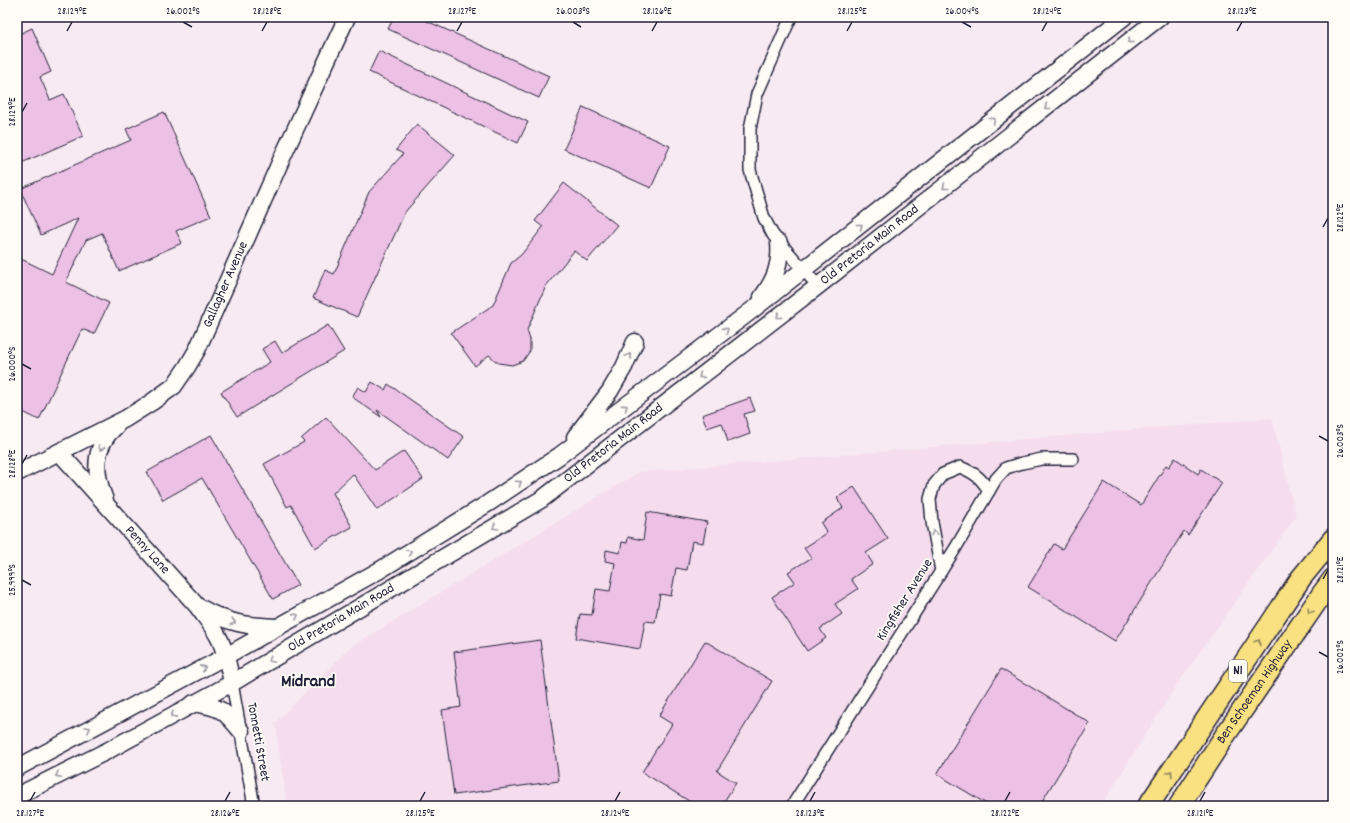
<svg xmlns="http://www.w3.org/2000/svg" width="1350" height="823" font-family="Dekko,sans-serif">
<rect width="100%" height="100%" fill="#f8eaf2"/>
<filter id="ink" filterUnits="userSpaceOnUse"><feTurbulence type="fractalNoise" baseFrequency=".025" numOctaves="2"/><feDisplacementMap in="SourceGraphic" scale="8" xChannelSelector="R" yChannelSelector="G"/><feConvolveMatrix kernelMatrix="1 2 1 2 8 2 1 2 1" color-interpolation-filters="sRGB"/></filter>
<g filter="url(#ink)">
<path fill="#f5ddee" d="M1272,418L1296,516L1176,686L1101,806H287L275,723L349,648L639,472Z"/>
<g fill="#edc0e5" stroke="#22223b">
<path d="M394,17H418L549,76L539,98L388,29Z"/>
<path d="M32,28L51,72L40,77L50,100L64,94L83,136L17,165V35Z"/>
<path d="M379,51L528,122L518,143L369,72Z"/>
<path d="M583,107L670,146L651,188L564,149Z"/>
<path d="M164,112L211,216L176,231L182,243L119,271L102,233L86,240L66,282L109,303L94,334L82,329L39,420L17,409V257L52,274L78,218L41,235L20,189L131,140L126,129Z"/>
<path d="M417,124L455,155L405,212L357,317L313,298L325,270L334,274L369,192L403,154L396,150Z"/>
<path d="M564,183L617,225L587,261L574,251L546,286L527,330L530,340V351L523,361L512,365L498,363L489,355L475,366L451,333L493,305L511,263L521,255L543,227L535,221Z"/>
<path d="M328,325L344,351L237,417L221,392L270,362L262,349L275,341L282,353Z"/>
<path d="M372,382L385,390L388,384L464,437L448,460L377,410L381,417L352,397L358,387L366,392Z"/>
<path d="M750,398L755,411L744,414L750,434L728,442L722,423L707,428L702,415Z"/>
<path d="M326,417L375,470L404,451L423,479L377,510L353,474L333,493L352,527L315,548L291,505L287,507L264,464L304,442L301,439Z"/>
<path d="M211,435L298,585L273,599L202,478L163,500L147,472Z"/>
<path d="M1175,458L1198,474L1201,469L1222,483L1188,535L1184,531L1115,641L1028,587L1054,544L1062,549L1104,482L1141,505L1166,465L1169,467Z"/>
<path d="M854,487L888,539L866,553L873,564L851,579L858,589L835,604L842,614L820,629L826,638L807,651L772,597L795,582L788,572L811,558L804,548L827,533L821,523L843,508L837,498Z"/>
<path d="M647,512L707,522L703,543L692,541L687,570L676,568L671,596L660,594L655,622L645,621L640,649L576,638L580,614L592,615L596,589L610,591L615,563L605,561L606,550L620,553L622,542L627,543L628,537L643,540Z"/>
<path d="M540,640L559,781L454,795L442,710L461,707L454,652Z"/>
<path d="M705,641L772,681L717,771L736,783L721,806H697L642,772L672,724L659,716Z"/>
<path d="M1001,669L1090,723L1039,806H990L937,774Z"/>
</g>
<g fill="none" stroke-linecap="round" stroke-linejoin="round">
<g stroke="#22223b" stroke-width="14">
<g id="street">
<path d="M791,17L757,94L750,129V170L764,218L773,235L818,286"/>
<path d="M941,571L932,522L930,499L934,485L943,474L960,467C975,473 981,478 989,491"/>
<path d="M232,683L254,806"/>
<path d="M792,806L955,549L996,479L1006,468L1022,463L1042,459H1073"/>
</g>
</g>
<g stroke="#22223b" stroke-width="19">
<g id="secondary">
<path d="M762,297C775,280 781,264 779,243"/>
<path d="M575,437L610,391L624,367L635,342"/>
<path id="s1" d="M59,452L198,607C205,617 213,626 219,638C226,652 229,668 232,683"/>
<path id="s2" d="M17,473L125,419L152,402L174,386L187,367L197,350L282,158L347,17"/>
<path d="M105,500C94,473 92,447 116,426"/>
<path d="M201,608C228,623 245,626 276,627"/>
<path d="M194,703C221,707 224,710 241,731"/>
<path d="M17,768L226,656L380,570L487,504L559,456L751,311L1124,17"/>
<path id="s3" d="M17,796L107,751L232,683L542,499L818,286L1160,17"/>
</g>
</g>
<g stroke="#22223b" stroke-width="23">
<g id="highway">
<path d="M1148,806L1301,578L1333,539"/>
<path id="s4" d="M1179,806L1226,734L1322,594L1333,579"/>
</g>
</g>
<use href="#street" stroke="#fdfcf7" stroke-width="11"/>
<use href="#secondary" stroke="#fdfcf7" stroke-width="16"/>
<use href="#highway" stroke="#f9e181" stroke-width="20"/>
</g>
<defs><path id="oneway-chevron" d="M-2-3.5L2.5 0L-2 3.5" fill="none" stroke-width="1.6" stroke-linecap="round" stroke-linejoin="round"/></defs>
<g stroke="#9a9aa2">
<use href="#oneway-chevron" transform="translate(1130 41) rotate(142)"/>
<use href="#oneway-chevron" transform="translate(1047 107) rotate(142)"/>
<use href="#oneway-chevron" transform="translate(993 120) rotate(-38)"/>
<use href="#oneway-chevron" transform="translate(945 187) rotate(142)"/>
<use href="#oneway-chevron" transform="translate(860 226) rotate(-38)"/>
<use href="#oneway-chevron" transform="translate(779 316) rotate(142)"/>
<use href="#oneway-chevron" transform="translate(726 330) rotate(-37)"/>
<use href="#oneway-chevron" transform="translate(629 356) rotate(-66)"/>
<use href="#oneway-chevron" transform="translate(701 376) rotate(142)"/>
<use href="#oneway-chevron" transform="translate(625 407) rotate(-37)"/>
<use href="#oneway-chevron" transform="translate(101 448) rotate(110)"/>
<use href="#oneway-chevron" transform="translate(519 483) rotate(-34)"/>
<use href="#oneway-chevron" transform="translate(495 527) rotate(149)"/>
<use href="#oneway-chevron" transform="translate(934 533) rotate(-101)"/>
<use href="#oneway-chevron" transform="translate(409 552) rotate(-32)"/>
<use href="#oneway-chevron" transform="translate(296 616) rotate(-29)"/>
<use href="#oneway-chevron" transform="translate(233 622) rotate(16)"/>
<use href="#oneway-chevron" transform="translate(271 660) rotate(149)"/>
<use href="#oneway-chevron" transform="translate(203 668) rotate(-28)"/>
<use href="#oneway-chevron" transform="translate(173 715) rotate(152)"/>
<use href="#oneway-chevron" transform="translate(88 729) rotate(-28)"/>
<use href="#oneway-chevron" transform="translate(58 775) rotate(153)"/>
</g>
<g stroke="#8e825e">
<use href="#oneway-chevron" transform="translate(1310 611) rotate(124)"/>
<use href="#oneway-chevron" transform="translate(1258 642) rotate(-56)"/>
<use href="#oneway-chevron" transform="translate(1170 773) rotate(-57)"/>
</g>
</g>
<path fill="none" stroke="#22223b" stroke-width="1.5" d="M183,22L192,27M573,22L581,27M962,22L971,27M67,31L72,22M262,31L267,22M457,31L462,22M652,31L657,22M847,31L852,22M1042,31L1047,22M1237,31L1242,22M22,112L27,103M1323,227L1328,218M22,364L31,369M1319,436L1328,441M22,464L27,455M1323,579L1328,570M22,580L31,585M1319,652L1328,657M30,801L35,792M225,801L230,792M420,801L425,792M615,801L620,792M810,801L815,792M1005,801L1010,792M1200,801L1205,792"/>
<g text-anchor="middle" dominant-baseline="central" stroke-width="3.5" stroke-linejoin="round" paint-order="stroke">
<rect fill="#fdfcf7" stroke="#646373" stroke-width="1" x="1229" y="660" width="18" height="22" rx="3"/>
<g font-size="13" font-weight="bold" fill="#22223b">
<text x="1238" y="671">N1</text>
</g>
<g font-size="14" fill="#22223b" stroke="#fdfcf7">
<text stroke="none"><textPath href="#s3" startOffset="1018">Old Pretoria Main Road</textPath></text>
<text stroke="none"><textPath href="#s2" startOffset="294">Gallagher Avenue</textPath></text>
<text stroke="none"><textPath href="#s3" startOffset="694">Old Pretoria Main Road</textPath></text>
<text stroke="none"><textPath href="#s1" startOffset="132">Penny Lane</textPath></text>
<text transform="translate(905 600) rotate(-58)">Kingfisher Avenue</text>
<text stroke="none"><textPath href="#s3" startOffset="370">Old Pretoria Main Road</textPath></text>
<text stroke="none"><textPath href="#s4" startOffset="137">Ben Schoeman Highway</textPath></text>
<text transform="translate(258 742) rotate(80)">Tonnetti Street</text>
</g>
<g font-size="18" font-weight="bold" fill="#22223b" stroke="#fdfcf7">
<text x="308" y="682">Midrand</text>
</g>
</g>
<rect width="1350" height="823" fill="none" stroke="#fdfcf7" stroke-width="44"/>
<rect x="22" y="22" width="1306" height="779" fill="none" stroke="#22223b" stroke-width="1.5"/>
<g font-size="10" text-anchor="middle" fill="#22223b">
<text x="72" y="14">28.129°E</text>
<text x="183" y="14">26.002°S</text>
<text x="267" y="14">28.128°E</text>
<text x="462" y="14">28.127°E</text>
<text x="573" y="14">26.003°S</text>
<text x="657" y="14">28.126°E</text>
<text x="852" y="14">28.125°E</text>
<text x="962" y="14">26.004°S</text>
<text x="1047" y="14">28.124°E</text>
<text x="1242" y="14">28.123°E</text>
<text transform="translate(11 112) rotate(-90)" y="4">28.129°E</text>
<text transform="translate(1339 218) rotate(-90)" y="4">28.122°E</text>
<text transform="translate(11 364) rotate(-90)" y="4">26.000°S</text>
<text transform="translate(1339 441) rotate(-90)" y="4">26.003°S</text>
<text transform="translate(11 464) rotate(-90)" y="4">28.128°E</text>
<text transform="translate(1339 570) rotate(-90)" y="4">28.121°E</text>
<text transform="translate(11 580) rotate(-90)" y="4">25.999°S</text>
<text transform="translate(1339 657) rotate(-90)" y="4">26.002°S</text>
<text x="30" y="816">28.127°E</text>
<text x="225" y="816">28.126°E</text>
<text x="420" y="816">28.125°E</text>
<text x="615" y="816">28.124°E</text>
<text x="810" y="816">28.123°E</text>
<text x="1005" y="816">28.122°E</text>
<text x="1200" y="816">28.121°E</text>
</g>
</svg>
